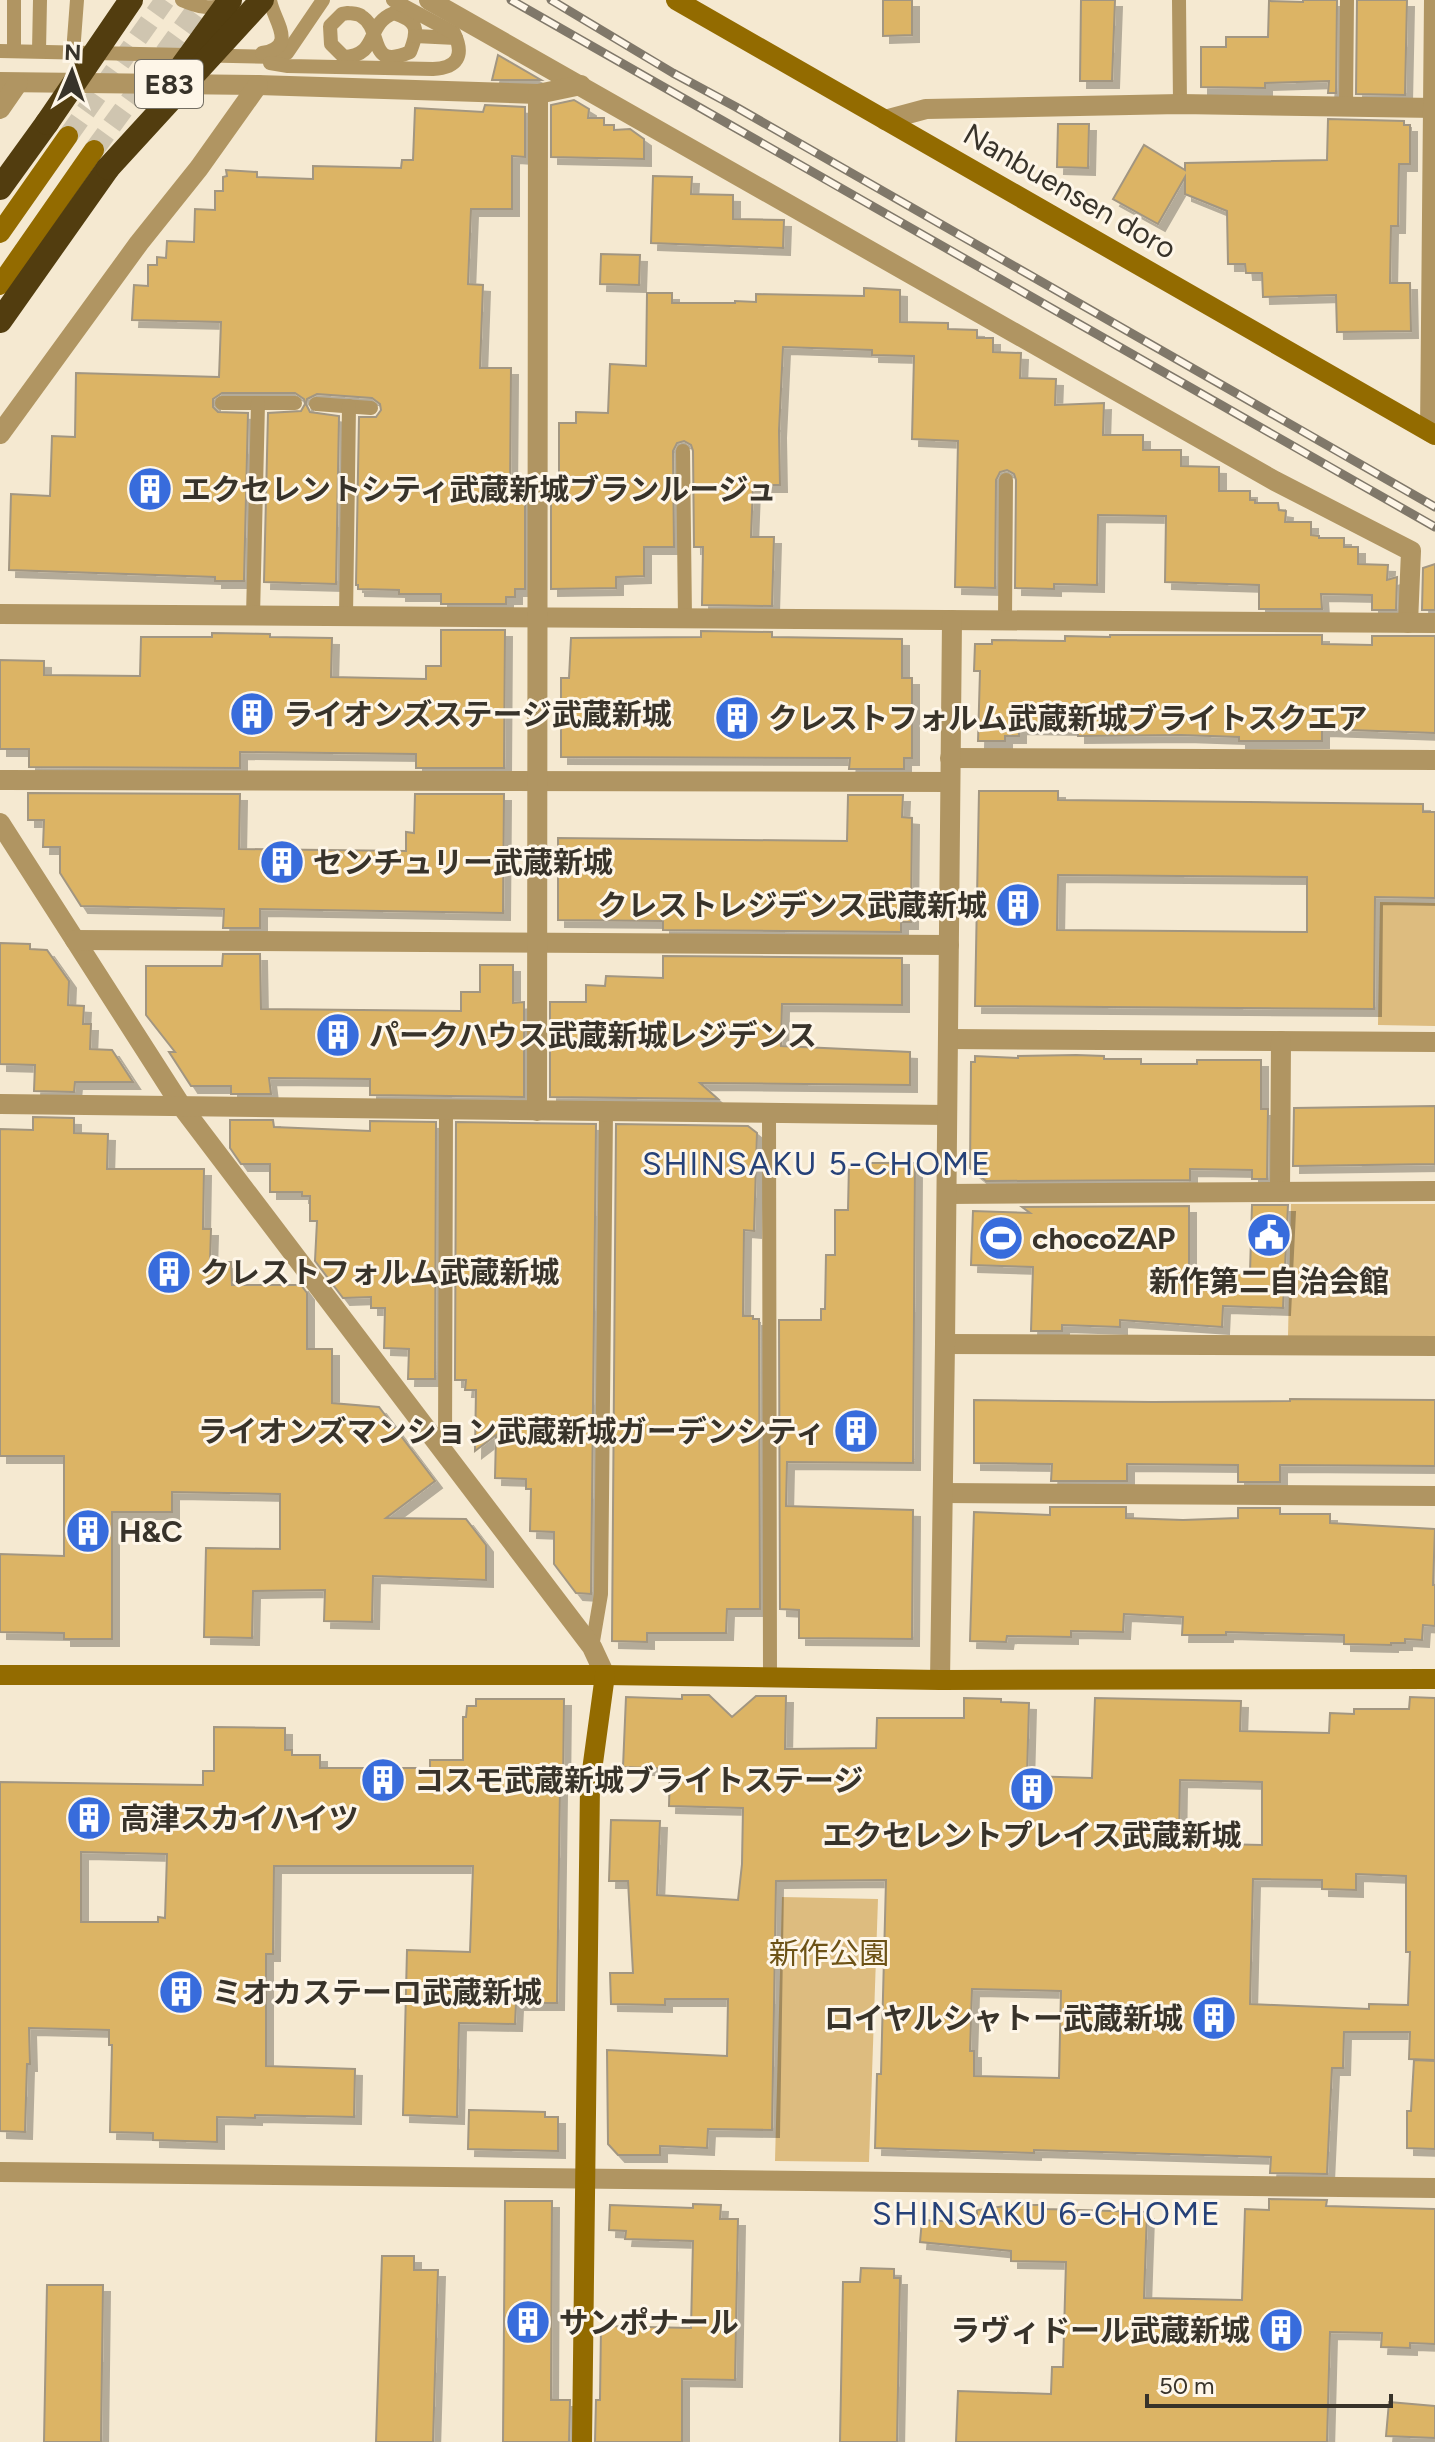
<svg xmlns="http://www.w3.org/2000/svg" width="1435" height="2442" font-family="Figtree,'Noto Sans JP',sans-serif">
<defs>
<filter id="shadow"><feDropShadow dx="7" dy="7" stdDeviation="0" flood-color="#0004"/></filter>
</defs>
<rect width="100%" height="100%" fill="#f5e9d1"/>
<g fill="#ddbc7f">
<path d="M1380,902L1435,903V1026L1378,1025Z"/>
<path d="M1291,1204H1435V1338L1288,1336Z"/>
<path d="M782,1897L878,1899L869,2162L775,2161Z"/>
</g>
<g fill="#dcb465" stroke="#a29681" stroke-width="2" fill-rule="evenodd" filter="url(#shadow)">
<path d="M883,0H912V35L883,36Z"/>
<path d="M1081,0H1115L1112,81H1080Z"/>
<path d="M1303,0H1337L1336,93H1328L1329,81L1265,83V88L1201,87V47H1226V37H1268L1269,1L1303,2Z"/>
<path d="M1357,0H1407L1405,95L1356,94Z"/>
<path d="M498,55L541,80H492Z"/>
<path d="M574,100L589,109L588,118H604V125H614V130L630,129L644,139V159L551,157V105Z"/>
<path d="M485,105L525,107V157L512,156V209H471L468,284L483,285L480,368H511L510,492H525V589H515V597H506V604H441V594H399V590L358,589V585H356L359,417H376L381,410L380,404L372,398L317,394L307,399L306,404L310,412L339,416L336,584L264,582L268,413L301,411L305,404L304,399L295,393H222L213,399V407L218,412L248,413L244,581H215V577L9,570L11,494L50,496L52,436L75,437L76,373L219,377L221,322L132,320L134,285L148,286V265H157V257L166,258L167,241L194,242L195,209L215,210V191H223V177L227,176L226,170L257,172V177L313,179V166L401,168L402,160H413L415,108L483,112Z"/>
<path d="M1328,119L1404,121V125H1410V164H1399L1398,226H1391L1390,283H1410L1411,331L1337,332L1336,295L1263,297L1262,273H1246L1245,264H1228L1227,211L1185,194V177L1158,224L1113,199L1144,145L1185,170V163L1327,160Z"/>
<path d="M1058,124H1089L1088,168L1057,167Z"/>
<path d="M653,176L692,177L691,194L733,195V219L784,220L783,248L651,243Z"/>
<path d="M601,254L640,255L639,285L600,284Z"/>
<path d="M864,288L900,290V322L948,323V329L977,330V338H993V352L1021,353L1020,378L1056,379L1055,405L1104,403L1103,435H1143V450H1181V466L1219,467V491H1250V500H1255V503H1278L1279,510L1286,511L1285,522H1311V535L1319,536V538H1344V547H1358V564L1388,565L1387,580L1397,577L1396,610H1372V595L1321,594L1322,609H1259V585L1165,582L1166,516L1098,515L1097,585L1054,584V589L1015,588L1016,480L1014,474L1007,470L1000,472L996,480L995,588L955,587L958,441L912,439L914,356L872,355V350L783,347L779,431L780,485H753L751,537H774L772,606L702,605L703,547H694L693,451L691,445L684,441L677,443L673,451L674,547H644V576L616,577V588L551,589V493H559V423H576V412L608,413L610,364L646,366L647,293H672V303H735V301L756,302V294L864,296Z"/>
<path d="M1435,564V610H1422L1423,568Z"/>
<path d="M441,630H505L504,768H416V754L240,752V768L29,767V749H0V660L44,661V675L140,676L141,637H212V633L270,634V637L332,638L331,677L426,679V666H441Z"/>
<path d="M701,631L772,632V637L902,639V678H912V758H904V769H849L850,758L561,757V678H569L571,638L701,637Z"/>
<path d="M1110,635H1322V644L1372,645V636H1435V733L1322,729V741H1239V737L1181,735L1078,736V728L1019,727V736H1005V741H978L980,671H974L975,644H992V640L1065,641V636L1110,637Z"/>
<path d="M979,791H1058V800L1423,804V812H1435V898L1375,897L1374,1009L975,1006ZM1058,875L1307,877V932L1057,930Z"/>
<path d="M28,793L240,794L239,849L406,851V832L414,833L415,794H504L503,913L260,909V928H223L224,909L81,906L60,873V847H43L44,820H28Z"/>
<path d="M848,795H903L902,817L912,818L911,922H901V932L663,930V921L558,920V838L847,841Z"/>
<path d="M0,943L30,944V949L47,950L69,981L68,1005L84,1006L83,1024H91L90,1049L112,1050L133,1082H75L74,1092L34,1091L35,1065L0,1064Z"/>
<path d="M223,954H260L261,1009L461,1011V992H480V965H513V1003L524,1002V1097L370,1095V1079L269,1078L271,1094H231V1086H191L169,1052H175L146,1015V966H222Z"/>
<path d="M663,956L902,958V1005L782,1004L781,1046L910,1052V1085L700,1083L718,1099L550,1097V1002H586V985L605,986L606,976L663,978Z"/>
<path d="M1076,1055L1104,1056V1059H1141V1064H1197V1060H1261V1109H1268L1267,1179H1252V1170L1190,1169V1180L986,1181L970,1168L971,1062H975V1056L1018,1058V1056Z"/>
<path d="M1435,1106V1164L1293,1166L1294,1108Z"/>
<path d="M33,1117L74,1118V1133L108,1134L107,1169H204L203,1229H211L210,1262H231L232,1285H301L307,1293V1349H332V1403L379,1407L435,1481L386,1518L466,1519L486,1545V1580L373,1576L372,1622L324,1621L325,1590L253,1591L252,1638L204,1637L206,1548L280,1549V1494L172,1492V1512H112V1639H64V1633L0,1632V1554L64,1556V1456H0V1129L33,1130Z"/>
<path d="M230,1120H273L274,1127L370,1131V1121L436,1122L435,1379H408L409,1349L384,1348L385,1308H371V1297L343,1298L315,1261L317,1221H310V1196H302V1192H270V1164H241L230,1148Z"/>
<path d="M456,1122L596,1124L591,1594L576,1593L554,1564V1532L530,1531L531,1489H526V1479L495,1478L496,1435L475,1451L476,1390H465L466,1380H455Z"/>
<path d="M616,1124L748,1126L757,1133L754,1231L744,1230L743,1316H753V1319H759L760,1609H727L726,1633H647V1642L612,1641Z"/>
<path d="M849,1163H915L913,1463L787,1462L786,1506L913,1510L912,1639L799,1638V1610L780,1609L779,1320H821V1309H825L826,1255H835V1210H848Z"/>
<path d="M1252,1205H1288L1283,1308L1223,1306L1222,1327L1120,1320V1327L1062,1325V1331H1031L1033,1267L971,1265L973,1211L1030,1213L1022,1207L1189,1206V1270L1250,1272Z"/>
<path d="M1290,1399L1435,1400V1466L1280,1465V1482H1238V1465L1127,1464V1481H1051L1052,1464L974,1463V1400L1153,1402L1290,1401Z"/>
<path d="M1050,1507H1126V1518L1183,1520L1238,1518V1508H1280V1514H1330V1523L1435,1529L1433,1585H1435V1626L1423,1625L1422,1640L1405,1639V1643H1391V1645L1344,1644V1635L1226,1632V1635H1182L1183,1617L1124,1614L1123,1632L1071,1631V1637L1007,1636L1006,1642L970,1641L974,1512L1050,1515Z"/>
<path d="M682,1695H709L732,1717L756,1696H786L785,1749L876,1748L877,1718H964V1698L1001,1699V1702L1029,1703L1027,1776L1092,1778L1095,1698L1241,1701L1240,1731L1329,1733L1330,1713L1354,1714V1709H1409L1410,1697L1435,1698V2060L1409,2059L1410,2032H1344L1343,2068H1332L1327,2174L1270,2173L1271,2157L1034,2150V2153L875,2148L877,2074H881L886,1880L776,1881L772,2130L708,2129L707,2148L660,2146V2155H618L608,2144L607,2050L727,2056L728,1999H665V2005L611,2004L610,1973H633L628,1881H609L611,1820L660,1821L657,1895L738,1900L742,1864L743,1808L669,1806L670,1769L623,1767L626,1697L682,1699ZM1180,1780L1262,1782V1845L1179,1843ZM1356,1874L1406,1876V1952H1410L1408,2005L1369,2004V2009L1250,2004L1253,1879L1322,1880V1889L1356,1890ZM972,1989L1061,1991L1059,2078L974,2076V2051H970Z"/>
<path d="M476,1699H564L563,1787H560L557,2003H516L515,2024L459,2023L457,2117L403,2115L407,1950L470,1952L473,1866H274L273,1954H266V2066L355,2069L354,2117L255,2115V2118L217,2117V2142L153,2140V2133L110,2132L112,2045H109V2030L29,2028L30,2064H27L25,2132L0,2131V1782L203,1785V1771H214V1727L285,1728V1750H292V1755H320V1768H430V1760H463V1717H466L467,1706H476ZM81,1852L167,1854L165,1918L158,1917V1922H81Z"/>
<path d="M1414,2060L1435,2061V2149L1407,2148V2111H1411Z"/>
<path d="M469,2110L545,2112V2117H558V2151L468,2149Z"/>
<path d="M1269,2199L1327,2200L1326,2206L1435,2209V2344L1410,2343V2348L1381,2347L1382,2333L1330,2332L1327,2442H956L958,2391L1051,2394L1052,2367H1063L1066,2262L1011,2261V2251L920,2242L922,2220L977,2223V2210L1012,2205H1045V2209L1147,2212L1144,2298L1242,2300L1245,2209L1269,2210Z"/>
<path d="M505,2201H552L551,2400H570L569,2442H503Z"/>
<path d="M693,2204L721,2205L720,2219H738L735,2380L682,2379V2442H595L596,2400H600L601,2326L691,2328L693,2241L625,2239L626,2231L609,2230L610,2205L693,2208Z"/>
<path d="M382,2256H414V2270H438L433,2442H376Z"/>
<path d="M861,2268L894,2269V2278H900L897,2442H840L843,2282H860Z"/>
<path d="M47,2285H103L101,2442H44Z"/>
<path d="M1389,2402L1435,2406V2438L1386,2436Z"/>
</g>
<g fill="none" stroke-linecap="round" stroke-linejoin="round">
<g stroke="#cfc5b0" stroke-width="20" stroke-dasharray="20 10" stroke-linecap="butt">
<path d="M68,136L165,0"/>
<path d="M94,150L203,0"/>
</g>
<g stroke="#b09562" stroke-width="14">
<path d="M182,0C198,7 211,10 227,4"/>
<path d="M1179,0L1180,104"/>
<path d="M348,13C351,13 359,14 361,16C384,29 366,71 410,52C419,29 418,21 394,13C365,24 380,55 344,57L331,44L330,26L342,14L348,13"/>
<path d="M415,36L456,38"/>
<path d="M0,51L277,57L287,53L323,0"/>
<path d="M14,51V0"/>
<path d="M39,51L40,0"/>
<path d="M73,53L77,0"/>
<path d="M262,53C299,47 273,20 270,0"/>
<path d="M270,63L288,66L433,69C457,68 465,56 454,33L393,0"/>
<path d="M1346,107L1347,0"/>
<path d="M222,403H295"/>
<path d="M316,404L371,408"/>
<path d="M683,451L685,618"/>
<path d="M253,616L258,403"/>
<path d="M346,616L349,406"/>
<path d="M1005,620L1006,480"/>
<path d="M769,1113L770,1678"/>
<path d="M445,1452L446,1110"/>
<path d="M592,1647L601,1594L606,1112"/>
</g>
<g stroke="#b09562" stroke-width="20">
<path d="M429,0L1275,481L1411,551L1408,623"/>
<path d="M0,82L258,85L538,94L581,85"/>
<path d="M0,109L18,83"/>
<path d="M885,120L926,109L1180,104L1435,108"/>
<path d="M1430,432L1434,0"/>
<path d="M0,434L139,243L199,168L258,85"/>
<path d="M0,614L1435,623"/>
<path d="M950,758L1435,760"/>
<path d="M0,780L950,782"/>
<path d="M0,823L182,1107L592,1647L605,1675"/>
<path d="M75,940L949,945"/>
<path d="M948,1039L1435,1042"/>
<path d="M0,1104L947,1115"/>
<path d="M537,1111L538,94"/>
<path d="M1280,1192L1281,1041"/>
<path d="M947,1194L1435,1191"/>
<path d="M945,1344L1435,1346"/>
<path d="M943,1493L1435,1496"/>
<path d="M940,1680L945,1344L952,620"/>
<path d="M0,2172L1435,2188"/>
</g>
<g stroke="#936b00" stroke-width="20">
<path d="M676,0L1435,435"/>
<path d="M0,233L68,136"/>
<path d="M0,285L94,150"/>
<path d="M0,1675H605L940,1680L1435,1679"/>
<path d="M582,2442L590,1785L605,1675"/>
</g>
<g stroke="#523d0f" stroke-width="24">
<path d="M0,188L47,123"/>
<path d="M0,321L108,168"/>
</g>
<g stroke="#80786a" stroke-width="9">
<g id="rail">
<path d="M511,0L1435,527"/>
<path d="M551,0L673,73L736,107L1435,507"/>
</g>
</g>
<use href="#rail" stroke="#fef6e8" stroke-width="6" stroke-dasharray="18" stroke-linecap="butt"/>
<g stroke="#523d0f" stroke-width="24">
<path d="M175,76L230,0"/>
<path d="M47,123L131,0"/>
<path d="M108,168L262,0"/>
</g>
</g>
<defs>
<g id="building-disc" transform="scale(2.3)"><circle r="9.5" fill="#386cdc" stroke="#fef6e8"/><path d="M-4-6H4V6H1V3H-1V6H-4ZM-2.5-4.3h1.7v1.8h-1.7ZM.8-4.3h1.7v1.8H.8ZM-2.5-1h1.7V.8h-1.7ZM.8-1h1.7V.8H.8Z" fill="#fff"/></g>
<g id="civic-disc" transform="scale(2.3)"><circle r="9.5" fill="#386cdc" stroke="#fef6e8"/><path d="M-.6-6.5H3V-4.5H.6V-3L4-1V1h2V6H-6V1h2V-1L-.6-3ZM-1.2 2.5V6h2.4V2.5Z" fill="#fff"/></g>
<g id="stadium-disc" transform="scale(2.3)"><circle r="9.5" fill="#386cdc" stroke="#fef6e8"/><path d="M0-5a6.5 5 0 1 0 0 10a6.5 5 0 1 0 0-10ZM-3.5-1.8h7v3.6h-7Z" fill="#fff"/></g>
</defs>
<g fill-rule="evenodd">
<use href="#building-disc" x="150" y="489"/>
<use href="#building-disc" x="252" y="714"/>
<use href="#building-disc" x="737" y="718"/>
<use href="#building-disc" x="282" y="862"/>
<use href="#building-disc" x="1018" y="905"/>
<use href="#building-disc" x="338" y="1035"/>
<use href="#civic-disc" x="1269" y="1235"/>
<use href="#stadium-disc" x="1001" y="1238"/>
<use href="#building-disc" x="169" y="1272"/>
<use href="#building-disc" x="856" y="1431"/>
<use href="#building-disc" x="88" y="1531"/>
<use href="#building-disc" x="383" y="1780"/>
<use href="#building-disc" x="1032" y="1789"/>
<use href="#building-disc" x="89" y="1818"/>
<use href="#building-disc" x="181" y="1992"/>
<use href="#building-disc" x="1214" y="2018"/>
<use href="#building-disc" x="528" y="2322"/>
<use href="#building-disc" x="1281" y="2330"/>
</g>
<g text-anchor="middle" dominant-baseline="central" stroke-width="6" stroke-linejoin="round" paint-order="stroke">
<rect fill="#fef6e8" stroke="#736e63" stroke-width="2" x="135" y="60" width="68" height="48" rx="6"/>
<g font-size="28" font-weight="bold" fill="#38332a">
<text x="169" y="84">E83</text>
</g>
<g font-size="30" fill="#38332a" stroke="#fef6e8">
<text transform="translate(1070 191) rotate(30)">Nanbuensen doro</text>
</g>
<g font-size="30" font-weight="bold" fill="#38332a" stroke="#fef6e8" text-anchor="start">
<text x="181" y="489">エクセレントシティ武蔵新城ブランルージュ</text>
<text x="283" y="714">ライオンズステージ武蔵新城</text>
<text x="768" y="718">クレストフォルム武蔵新城ブライトスクエア</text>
<text x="313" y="862">センチュリー武蔵新城</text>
<text x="987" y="905" text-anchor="end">クレストレジデンス武蔵新城</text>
<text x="369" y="1035">パークハウス武蔵新城レジデンス</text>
<text x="1032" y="1238">chocoZAP</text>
<text x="200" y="1272">クレストフォルム武蔵新城</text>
<text x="1269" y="1281" text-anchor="middle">新作第二自治会館</text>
<text x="825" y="1431" text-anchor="end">ライオンズマンション武蔵新城ガーデンシティ</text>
<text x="119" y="1531">H&amp;C</text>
<text x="414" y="1780">コスモ武蔵新城ブライトステージ</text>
<text x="120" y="1818">高津スカイハイツ</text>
<text x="1032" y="1835" text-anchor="middle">エクセレントプレイス武蔵新城</text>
<text x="212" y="1992">ミオカステーロ武蔵新城</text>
<text x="1183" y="2018" text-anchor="end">ロイヤルシャトー武蔵新城</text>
<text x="559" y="2322">サンポナール</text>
<text x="1250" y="2330" text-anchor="end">ラヴィドール武蔵新城</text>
</g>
<g font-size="30" fill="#6d5216" stroke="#fef6e8">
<text x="829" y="1953">新作公園</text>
</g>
<g font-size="32" letter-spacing="2" fill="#264178" stroke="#fef6e8">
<text x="817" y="1164">SHINSAKU 5-CHOME</text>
<text x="1047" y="2214">SHINSAKU 6-CHOME</text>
</g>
</g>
<g transform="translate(72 72) rotate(2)" stroke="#fef6e8" stroke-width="6" paint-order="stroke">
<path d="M0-6L14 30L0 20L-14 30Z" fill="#38332a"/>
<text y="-12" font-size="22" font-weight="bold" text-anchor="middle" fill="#38332a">N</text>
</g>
<path d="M1147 2394v12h244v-12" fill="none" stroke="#38332a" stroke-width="4"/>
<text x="1159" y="2394" font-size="24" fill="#38332a" stroke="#fef6e8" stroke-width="6" paint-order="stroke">50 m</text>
</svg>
